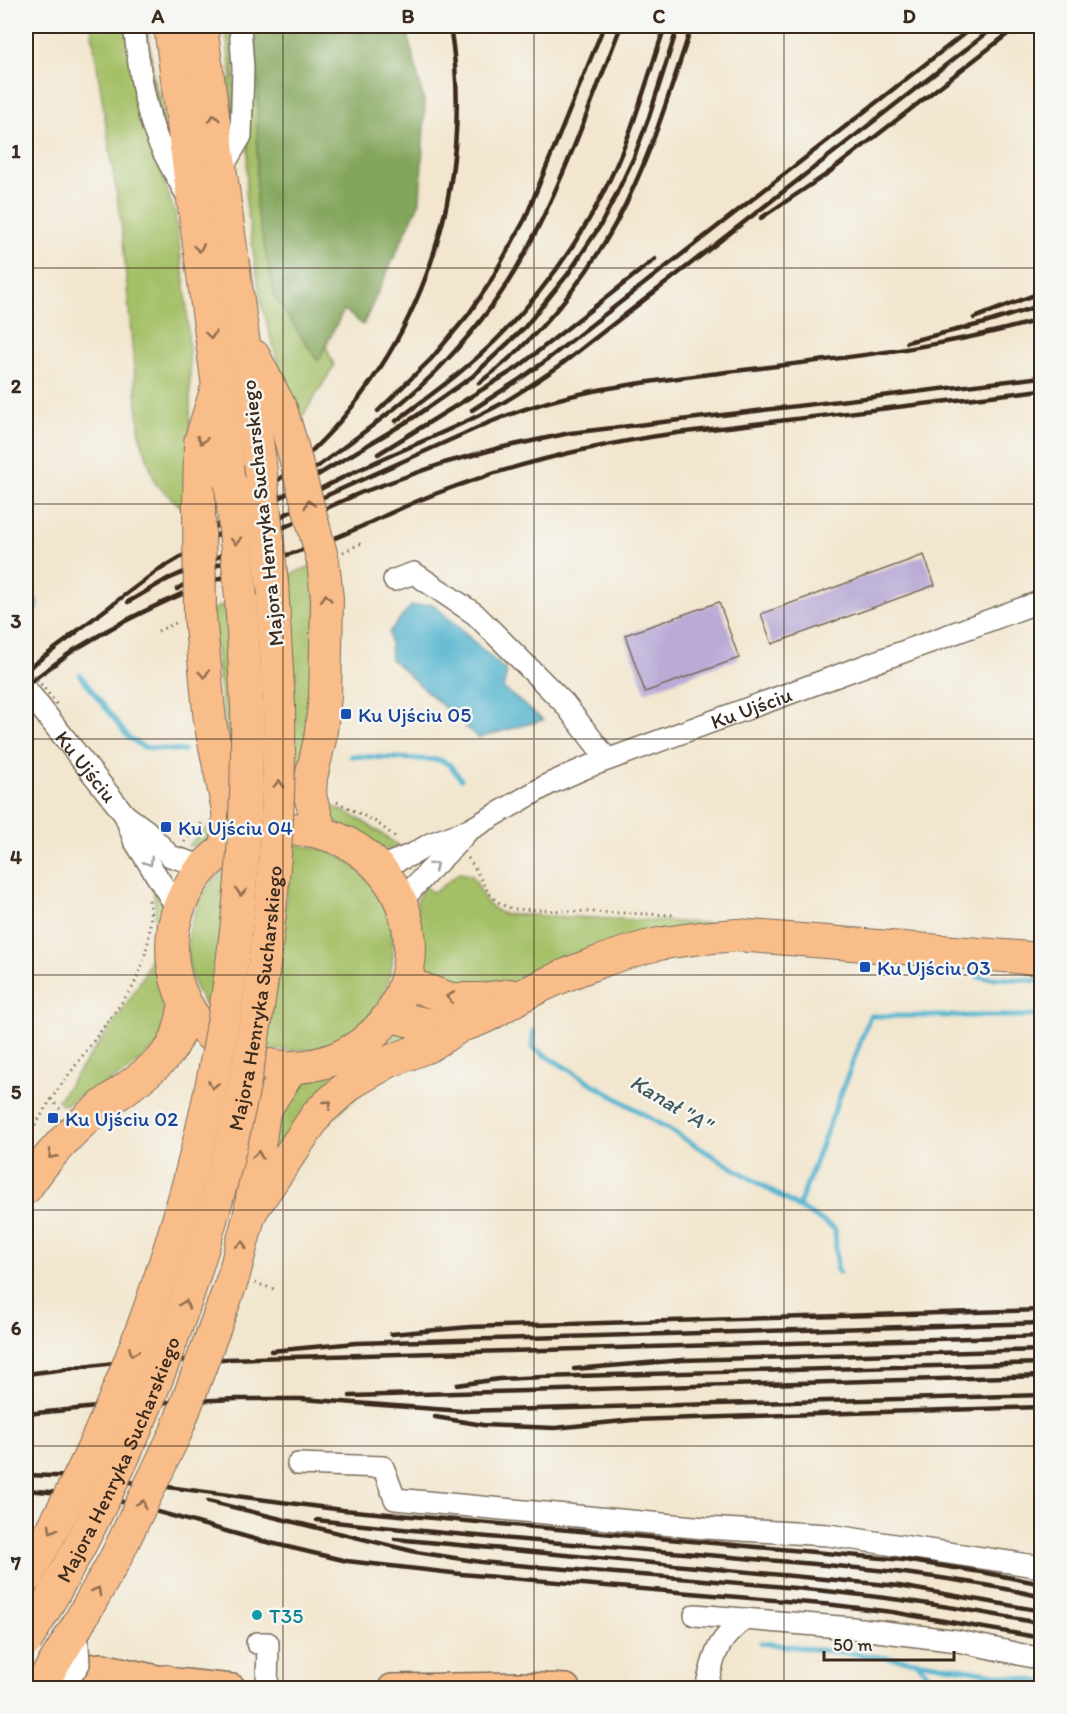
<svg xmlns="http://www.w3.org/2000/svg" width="1067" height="1714" font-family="Itim,sans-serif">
<rect width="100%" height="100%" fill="#f6f6f2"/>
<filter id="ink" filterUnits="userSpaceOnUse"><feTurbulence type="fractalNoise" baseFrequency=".0167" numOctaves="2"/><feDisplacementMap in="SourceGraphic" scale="12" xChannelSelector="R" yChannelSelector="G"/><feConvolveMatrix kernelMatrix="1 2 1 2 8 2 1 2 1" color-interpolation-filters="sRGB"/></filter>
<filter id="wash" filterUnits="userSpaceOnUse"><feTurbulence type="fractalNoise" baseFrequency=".008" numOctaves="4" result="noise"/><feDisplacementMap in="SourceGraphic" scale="24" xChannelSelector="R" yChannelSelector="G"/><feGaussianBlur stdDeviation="1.35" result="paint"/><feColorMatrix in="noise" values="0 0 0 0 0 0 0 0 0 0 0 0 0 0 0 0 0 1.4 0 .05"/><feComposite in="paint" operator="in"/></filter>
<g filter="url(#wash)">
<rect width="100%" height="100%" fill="#f2e6ce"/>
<g fill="#a4c066" stroke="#707542" stroke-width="1.5">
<path d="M91,26H129L145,124L175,214L186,293L190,371L191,516L156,484L140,437L122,229Z"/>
<path d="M140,26H147L155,89L159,91L167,142L165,143Z"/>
<path d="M225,26H234L235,133L228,80L232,79Z"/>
<path d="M250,26L258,83L318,360L326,346L334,366L296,427L261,303L246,202L249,120Z"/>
<path d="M313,565L318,606L303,786L292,789L285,577Z"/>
<path d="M229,602L234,794L210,611Z"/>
<path d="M320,802C352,812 377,830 404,850L392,851L375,845L332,820Z"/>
<path d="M217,818L211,839L199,845L188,846Z"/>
<path d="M290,844C307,846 324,848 339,856C417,901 410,1020 321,1047C303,1052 285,1051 266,1049L286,902Z"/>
<path d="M231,864L212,1016C205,1006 198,996 194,984C178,942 194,891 231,864Z"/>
<path d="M459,873L471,875C485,892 478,902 503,914L731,924L518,984L474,994L426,974L422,962L421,937L417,910V901L424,885L432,892L436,891Z"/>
<path d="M152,882L164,904L159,950L160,967L170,1004L163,1041L129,1070L83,1098L81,1094L68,1104L61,1105L58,1100C74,1077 91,1055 107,1032C145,980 164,949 152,882Z"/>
<path d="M436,1028L266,1176L270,1125L294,1085L330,1073L355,1063L397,1032Z"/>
</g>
<path fill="#83a65b" stroke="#5f683c" stroke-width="1.5" d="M250,26H406L425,106L420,201L363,325L344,310L318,361L275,298L256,207L258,83Z"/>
<path fill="#4fb2ce" stroke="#456e76" stroke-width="1.5" d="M433,604L507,672L503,688L543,720L478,738L391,659L389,632L411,606Z"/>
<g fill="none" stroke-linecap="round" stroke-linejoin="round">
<g stroke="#4fb2ce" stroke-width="5">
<path d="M80,675L128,737L143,747L184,751"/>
<path d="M351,756L440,760L450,765L461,779"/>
<path d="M978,977L1042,981"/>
<path d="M533,1031V1048L835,1229L837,1270L839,1272"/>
<path d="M798,1208L870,1016H1042"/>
<path d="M761,1643L916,1661L1042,1682"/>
<path d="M916,1661L940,1688"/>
</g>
<path stroke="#4fb2ce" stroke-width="18" d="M26,599L30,605"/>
</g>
<g id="blocks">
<g fill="#b9aad6">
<path d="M924,555L935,585L772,644L761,614Z"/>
<path d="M719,602L739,658L645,692L625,635Z"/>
</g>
</g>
</g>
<g filter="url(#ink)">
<use href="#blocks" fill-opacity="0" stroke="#7b6c5c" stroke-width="1.5"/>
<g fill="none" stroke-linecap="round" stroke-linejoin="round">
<g stroke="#7b6c5c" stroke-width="24">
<g id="minor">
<path d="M134,26C139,65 143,104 158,141C166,159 177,177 187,195"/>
<path d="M221,170L241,136L243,68L240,26"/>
<path d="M394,580L414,573L475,614L564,703L607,759"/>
<path id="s1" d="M26,689L125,815L147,831L170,856L202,866"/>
<path d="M125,815L134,840L177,908"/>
<path id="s2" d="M380,867L413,854L430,844L469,830L549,784L585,768L1042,601"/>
<path d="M401,902C421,877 445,857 466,833"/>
<path d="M298,1464L383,1467L395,1499L705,1528L828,1535L1042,1567"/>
<path d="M695,1615L852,1628L958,1641L1042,1659"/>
<path d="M257,1643H268L267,1688"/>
<path d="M706,1688C715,1654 715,1642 745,1619"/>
</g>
</g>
<g stroke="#7b6c5c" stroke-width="30">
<g id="major">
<path d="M76,1669L102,1667L166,1681L232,1688"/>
<path d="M392,1688L519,1686L566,1688"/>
</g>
</g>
<g stroke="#7b6c5c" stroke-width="34">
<g id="highway">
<path d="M170,26L231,485"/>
<path d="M201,26L260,463"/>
<path d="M254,356L281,409L290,439"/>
<path d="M199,509L200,442L215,394"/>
<path d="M272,583L279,707"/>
<path d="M241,597L247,708"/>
<path d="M200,615L210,722L228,810L229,830L225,849"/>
<circle cx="291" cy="948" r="119"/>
<path d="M321,833L310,796L311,778L320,739L325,696L327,599L323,561"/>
<path d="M406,983L451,999H482L510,995"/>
<path d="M391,1016C413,1021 440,1030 463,1025C488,1019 507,1003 529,992C567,973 618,953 659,944C685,939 710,937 737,935L1042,959"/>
<path d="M26,1188C45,1159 73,1128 101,1107C122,1090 148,1075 166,1055C179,1041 181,1021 185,1004"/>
<path d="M250,1213L318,1113L351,1083L388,1062L429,1046L462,1025"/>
<path d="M233,1278L250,1213L264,1111L291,1069"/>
<path d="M77,1626L116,1557"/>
<path d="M164,1688L166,1681"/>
</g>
</g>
<g stroke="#7b6c5c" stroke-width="3" stroke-dasharray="1.5 4.5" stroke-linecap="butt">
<path d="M343,552L364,542"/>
<path d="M158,631L178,622"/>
<path d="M337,802L376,822L398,839"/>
<path d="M184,842L204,821"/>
<path d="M468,858C485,880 484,900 513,909L675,915"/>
<path d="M51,1099L60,1109"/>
<path d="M26,1141L51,1099L133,987C145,960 154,930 149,900"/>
<path d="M255,1283L277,1290"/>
</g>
<use href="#minor" stroke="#fff" stroke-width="21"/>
<use href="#major" stroke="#f8bd89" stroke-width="27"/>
<use href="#highway" stroke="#f8bd89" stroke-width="32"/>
<g stroke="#3b2a1e" stroke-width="4.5">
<path d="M761,218L827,174L1018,26"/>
<path d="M974,318L1042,292"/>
<path d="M907,342L985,323L1042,305"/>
<path d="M479,383C547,333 601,261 635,184C658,133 674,78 692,26"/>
<path d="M472,410L517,381L544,362L974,26"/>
<path d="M378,411L431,359L468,315L489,284L525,219L604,26"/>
<path d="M396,421C430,395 466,370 496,340C554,282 600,212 629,134C642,99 653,62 665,26"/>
<path d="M378,454L517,368L655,259"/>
<path d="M313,470C358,436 406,404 444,363C475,330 504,293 525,253C564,180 591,102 621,26"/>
<path d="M315,492C374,459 440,437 499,405C520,393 539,380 558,367L996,26"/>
<path d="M208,532C240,509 273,486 302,460C422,352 477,184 450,26"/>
<path d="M229,543L290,512L488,423C564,391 630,384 710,374C821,360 934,351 1042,319"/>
<path d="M159,570L413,418L473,376L525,327L568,274L600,226L614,199L634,157L649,117L678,26"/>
<path d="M164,581L360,493L444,463L499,448L570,433L1042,377"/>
<path d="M177,589L221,563"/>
<path d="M128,602L169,578"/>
<path d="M104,632C149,608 196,586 245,569C270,559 297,553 322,543C361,529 397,508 435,494C515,463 592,445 677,433L1042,390"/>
<path d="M69,637L165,565"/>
<path d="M26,670L76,633"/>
<path d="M26,685L74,650L110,629"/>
<path d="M391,1334L470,1327L1042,1310"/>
<path d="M271,1351L356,1343L1042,1323"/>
<path d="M574,1369L683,1360L1042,1350"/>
<path d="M26,1374L114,1363L153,1361L1042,1336"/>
<path d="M457,1385L499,1379L542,1377L1042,1363"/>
<path d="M350,1396L1042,1376"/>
<path d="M26,1414L127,1404L236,1399H302L462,1411L1042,1395"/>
<path d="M435,1417L483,1425L555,1428L633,1420L1042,1407"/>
<path d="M26,1475L81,1477L114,1480L343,1510L904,1560L987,1573L1042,1584"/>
<path d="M26,1490L85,1495L119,1501L258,1540L347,1561L461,1574L834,1605L892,1612L1042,1638"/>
<path d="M208,1501L416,1552L481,1562C668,1579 857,1585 1042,1624"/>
<path d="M317,1520C462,1537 607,1546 753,1559C849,1567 947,1574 1042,1597"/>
<path d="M395,1539L899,1586L1042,1611"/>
</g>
<g stroke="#7b6c5c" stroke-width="24" stroke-linecap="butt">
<path id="minor-bridge" d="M63,1688L79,1664L77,1628"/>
</g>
<g stroke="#7b6c5c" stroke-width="34" stroke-linecap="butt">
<g id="highway-bridge">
<path d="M290,439L323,561"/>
<path d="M260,463L272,583"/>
<path d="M231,485L241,597"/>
<path d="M199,509L200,615"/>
<path d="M116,1557L176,1432L233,1278"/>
<path d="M26,1578C48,1537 71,1496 91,1453C200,1215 250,969 247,708"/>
<path id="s3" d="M26,1641C199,1356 283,1040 279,707"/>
<path d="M39,1688L77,1626"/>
</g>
</g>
<path stroke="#7b6c5c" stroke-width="3" stroke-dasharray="1.5 4.5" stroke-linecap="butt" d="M26,665L58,706"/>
<use href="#minor-bridge" stroke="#fff" stroke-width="21"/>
<use href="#highway-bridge" stroke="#f8bd89" stroke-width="32"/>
</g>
<defs><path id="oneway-chevron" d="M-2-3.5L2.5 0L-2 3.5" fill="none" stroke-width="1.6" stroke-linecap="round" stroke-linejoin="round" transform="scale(1.5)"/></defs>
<g stroke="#906c4e">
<use href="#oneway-chevron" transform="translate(214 118) rotate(-98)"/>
<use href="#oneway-chevron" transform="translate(199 248) rotate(82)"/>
<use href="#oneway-chevron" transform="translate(211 335) rotate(82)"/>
<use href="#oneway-chevron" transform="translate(202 440) rotate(101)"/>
<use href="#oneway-chevron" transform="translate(309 504) rotate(-105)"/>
<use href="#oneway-chevron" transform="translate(236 541) rotate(85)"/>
<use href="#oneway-chevron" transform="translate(326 598) rotate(-94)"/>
<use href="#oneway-chevron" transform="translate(204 674) rotate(83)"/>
<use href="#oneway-chevron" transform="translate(279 784) rotate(-88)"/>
<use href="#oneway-chevron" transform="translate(241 892) rotate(95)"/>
<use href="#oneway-chevron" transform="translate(450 997) rotate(-170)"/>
<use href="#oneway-chevron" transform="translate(213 1085) rotate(102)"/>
<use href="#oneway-chevron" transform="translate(328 1104) rotate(-42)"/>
<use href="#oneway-chevron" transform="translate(52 1155) rotate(131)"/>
<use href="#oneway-chevron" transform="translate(258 1155) rotate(-82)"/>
<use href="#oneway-chevron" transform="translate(242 1245) rotate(-76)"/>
<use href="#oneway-chevron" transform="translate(185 1304) rotate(-70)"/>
<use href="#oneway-chevron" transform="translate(133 1352) rotate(112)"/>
<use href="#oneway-chevron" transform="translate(142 1504) rotate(-65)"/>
<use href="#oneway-chevron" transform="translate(52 1529) rotate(119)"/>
<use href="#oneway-chevron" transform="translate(97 1591) rotate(-61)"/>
</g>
<g stroke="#a79f9a">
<use href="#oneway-chevron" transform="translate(149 862) rotate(57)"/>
<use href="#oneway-chevron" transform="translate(434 866) rotate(-40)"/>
</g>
</g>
<path fill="none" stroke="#3b2a1e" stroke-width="1.5" stroke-opacity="0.55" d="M283,26V1688M534,26V1688M784,26V1688M26,268H1042M26,504H1042M26,739H1042M26,975H1042M26,1210H1042M26,1446H1042"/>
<g fill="#1a4fb4" stroke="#f6f6f2" stroke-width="2">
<rect x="340" y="708" width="12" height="12" rx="3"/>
<rect x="160" y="821" width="12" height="12" rx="3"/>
<rect x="859" y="961" width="12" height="12" rx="3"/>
<rect x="47" y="1112" width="12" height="12" rx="3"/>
</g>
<circle fill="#0f9aa8" stroke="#f6f6f2" stroke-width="2" cx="257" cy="1615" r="6"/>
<g text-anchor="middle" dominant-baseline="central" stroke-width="5" stroke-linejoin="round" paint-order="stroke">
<g font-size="21" fill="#3b2a1e" stroke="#f6f6f2">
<text transform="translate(262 513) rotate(-96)">Majora Henryka Sucharskiego</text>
<text stroke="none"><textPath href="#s2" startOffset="405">Ku Ujściu</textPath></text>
<text stroke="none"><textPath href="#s1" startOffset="98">Ku Ujściu</textPath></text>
<text stroke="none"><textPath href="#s3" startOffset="688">Majora Henryka Sucharskiego</textPath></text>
<text stroke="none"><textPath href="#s3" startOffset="204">Majora Henryka Sucharskiego</textPath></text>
</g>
<g font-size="21" fill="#164399" stroke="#f6f6f2" text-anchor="start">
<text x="358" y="714">Ku Ujściu 05</text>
<text x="178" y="827">Ku Ujściu 04</text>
<text x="877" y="967">Ku Ujściu 03</text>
<text x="65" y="1118">Ku Ujściu 02</text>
</g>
<g font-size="21" fill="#0d838f" stroke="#f6f6f2" text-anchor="start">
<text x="269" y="1615">T35</text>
</g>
<g font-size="22" font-style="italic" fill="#425a5c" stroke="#f6f6f2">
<text transform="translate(671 1103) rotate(31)">Kanał "A"</text>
</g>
</g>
<rect width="1067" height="1714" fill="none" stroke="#f6f6f2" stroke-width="66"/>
<path d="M824 1651v9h130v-9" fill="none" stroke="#3b2a1e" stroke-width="3"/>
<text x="833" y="1651" font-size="18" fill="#3b2a1e" stroke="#f6f6f2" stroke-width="4.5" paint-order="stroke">50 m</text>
<rect x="33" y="33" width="1001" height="1648" fill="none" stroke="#3b2a1e" stroke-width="2"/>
<g font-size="20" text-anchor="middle" font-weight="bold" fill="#3b2a1e">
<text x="158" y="23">A</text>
<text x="408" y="23">B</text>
<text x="659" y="23">C</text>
<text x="909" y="23">D</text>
<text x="16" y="158">1</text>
<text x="16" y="393">2</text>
<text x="16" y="628">3</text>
<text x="16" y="864">4</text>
<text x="16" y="1099">5</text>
<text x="16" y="1335">6</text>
<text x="16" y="1570">7</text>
</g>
</svg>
